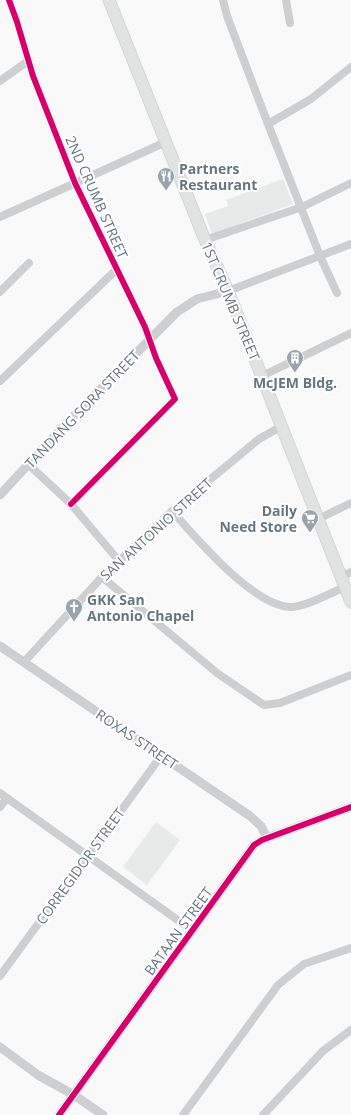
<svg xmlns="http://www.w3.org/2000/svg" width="351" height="1115" font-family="'Open Sans',sans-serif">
<rect width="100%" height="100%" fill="#f9f9f9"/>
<g fill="#e8e9e9">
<path d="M283,179L293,204L212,234L205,214L228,206L226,200Z"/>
<path d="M156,822L180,840L147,885L123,867Z"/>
</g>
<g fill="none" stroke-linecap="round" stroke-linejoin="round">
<g stroke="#d5d6d7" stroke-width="13">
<path id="secondary" d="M109,0L205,240L228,291L351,602"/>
</g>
<g stroke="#cecfd0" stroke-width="8">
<path d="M9,0L17,22L33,76L75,183L145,327L156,358L175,399L71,504"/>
<path d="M223,0L227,16L268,124L320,256L337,293"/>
<path d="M286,0L290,23"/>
<path d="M0,81L28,61"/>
<path d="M268,124L311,99L351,67"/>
<path d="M0,217L166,142"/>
<path d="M205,240L302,207L351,183"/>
<path d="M228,291L351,244"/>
<path d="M0,292L29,263"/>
<path d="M262,376L351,333"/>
<path d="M0,381L116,270"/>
<path d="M28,464L71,504L119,561"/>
<path d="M172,511C196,538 253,606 291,607C306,607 330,593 345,587"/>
<path d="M318,519L351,503"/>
<path d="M102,577L217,673L264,705L280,703L351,675"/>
<path d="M341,577L351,572"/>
<path d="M24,662L102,577L172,511L259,439L282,426"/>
<path d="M0,793L193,931"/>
<path d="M0,807L7,798"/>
<path d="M0,976L161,756"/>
<path d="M183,1115L278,985L304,964L351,948"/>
<path d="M263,1115L323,1051L351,1030"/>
</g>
<g stroke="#cecfd0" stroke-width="9">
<path d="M0,495L60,430L177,312L197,299L228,291"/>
<path d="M0,646L250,816L261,826L267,838"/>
<path d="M0,1047L38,1075L74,1095L103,1115"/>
<path d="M59,1115L254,845L262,840L351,807"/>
</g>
<use href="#secondary" stroke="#e1e2e2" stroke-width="11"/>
<g stroke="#fff" stroke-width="8">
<g id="cycleway">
<path d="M9,0L17,22L33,76L75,183L145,327L156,358L175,399L71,504"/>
<path d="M59,1115L254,845L262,840L351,807"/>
</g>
</g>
<use href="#cycleway" stroke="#d6006c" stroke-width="6"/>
</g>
<defs>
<g id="restaurant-pin" transform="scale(0.9)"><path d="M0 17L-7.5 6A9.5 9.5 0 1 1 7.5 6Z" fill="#99a4ac" stroke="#fff"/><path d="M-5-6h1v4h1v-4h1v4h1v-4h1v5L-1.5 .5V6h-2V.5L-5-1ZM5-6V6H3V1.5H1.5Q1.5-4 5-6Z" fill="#fff"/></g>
<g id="building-pin" transform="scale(0.9)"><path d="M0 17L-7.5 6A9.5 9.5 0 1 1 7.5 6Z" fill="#99a4ac" stroke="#fff"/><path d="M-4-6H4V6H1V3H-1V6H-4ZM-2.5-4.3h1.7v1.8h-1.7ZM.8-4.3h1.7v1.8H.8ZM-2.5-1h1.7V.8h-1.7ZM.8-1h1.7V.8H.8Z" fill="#fff"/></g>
<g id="supermarket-pin" transform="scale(0.9)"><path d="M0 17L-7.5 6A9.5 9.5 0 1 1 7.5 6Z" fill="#99a4ac" stroke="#fff"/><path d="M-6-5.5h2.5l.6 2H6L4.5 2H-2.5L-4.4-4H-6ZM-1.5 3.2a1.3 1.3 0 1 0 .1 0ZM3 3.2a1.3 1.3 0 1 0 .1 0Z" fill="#fff"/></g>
<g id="church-pin" transform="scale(0.9)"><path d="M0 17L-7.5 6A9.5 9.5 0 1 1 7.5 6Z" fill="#99a4ac" stroke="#fff"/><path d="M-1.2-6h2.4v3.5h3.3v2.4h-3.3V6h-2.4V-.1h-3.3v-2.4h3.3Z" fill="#fff"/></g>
</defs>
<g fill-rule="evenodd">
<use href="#restaurant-pin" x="166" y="176"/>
<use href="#building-pin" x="295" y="358"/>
<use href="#supermarket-pin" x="310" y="518"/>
<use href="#church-pin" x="74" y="607"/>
</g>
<g text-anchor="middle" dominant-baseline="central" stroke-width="4" stroke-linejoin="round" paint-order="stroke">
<g font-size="14" font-weight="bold" fill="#657683" stroke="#fff" text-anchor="start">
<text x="179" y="168">Partners<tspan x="179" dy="16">Restaurant</tspan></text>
<text x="295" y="382" text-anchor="middle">McJEM Bldg.</text>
<text x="297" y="510" text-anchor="end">Daily<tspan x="297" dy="16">Need Store</tspan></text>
<text x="87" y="599">GKK San<tspan x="87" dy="16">Antonio Chapel</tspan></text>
</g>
<g font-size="14" fill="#657683" stroke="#fff">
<text transform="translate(97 197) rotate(66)">2ND CRUMB STREET</text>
<text transform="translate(231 301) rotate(67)">1ST CRUMB STREET</text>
<text transform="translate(82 409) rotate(-46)">TANDANG SORA STREET</text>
<text transform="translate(156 529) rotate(-42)">SAN ANTONIO STREET</text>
<text transform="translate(137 739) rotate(34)">ROXAS STREET</text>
<text transform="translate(80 866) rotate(-54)">CORREGIDOR STREET</text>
<text transform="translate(178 931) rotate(-54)">BATAAN STREET</text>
</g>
</g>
</svg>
